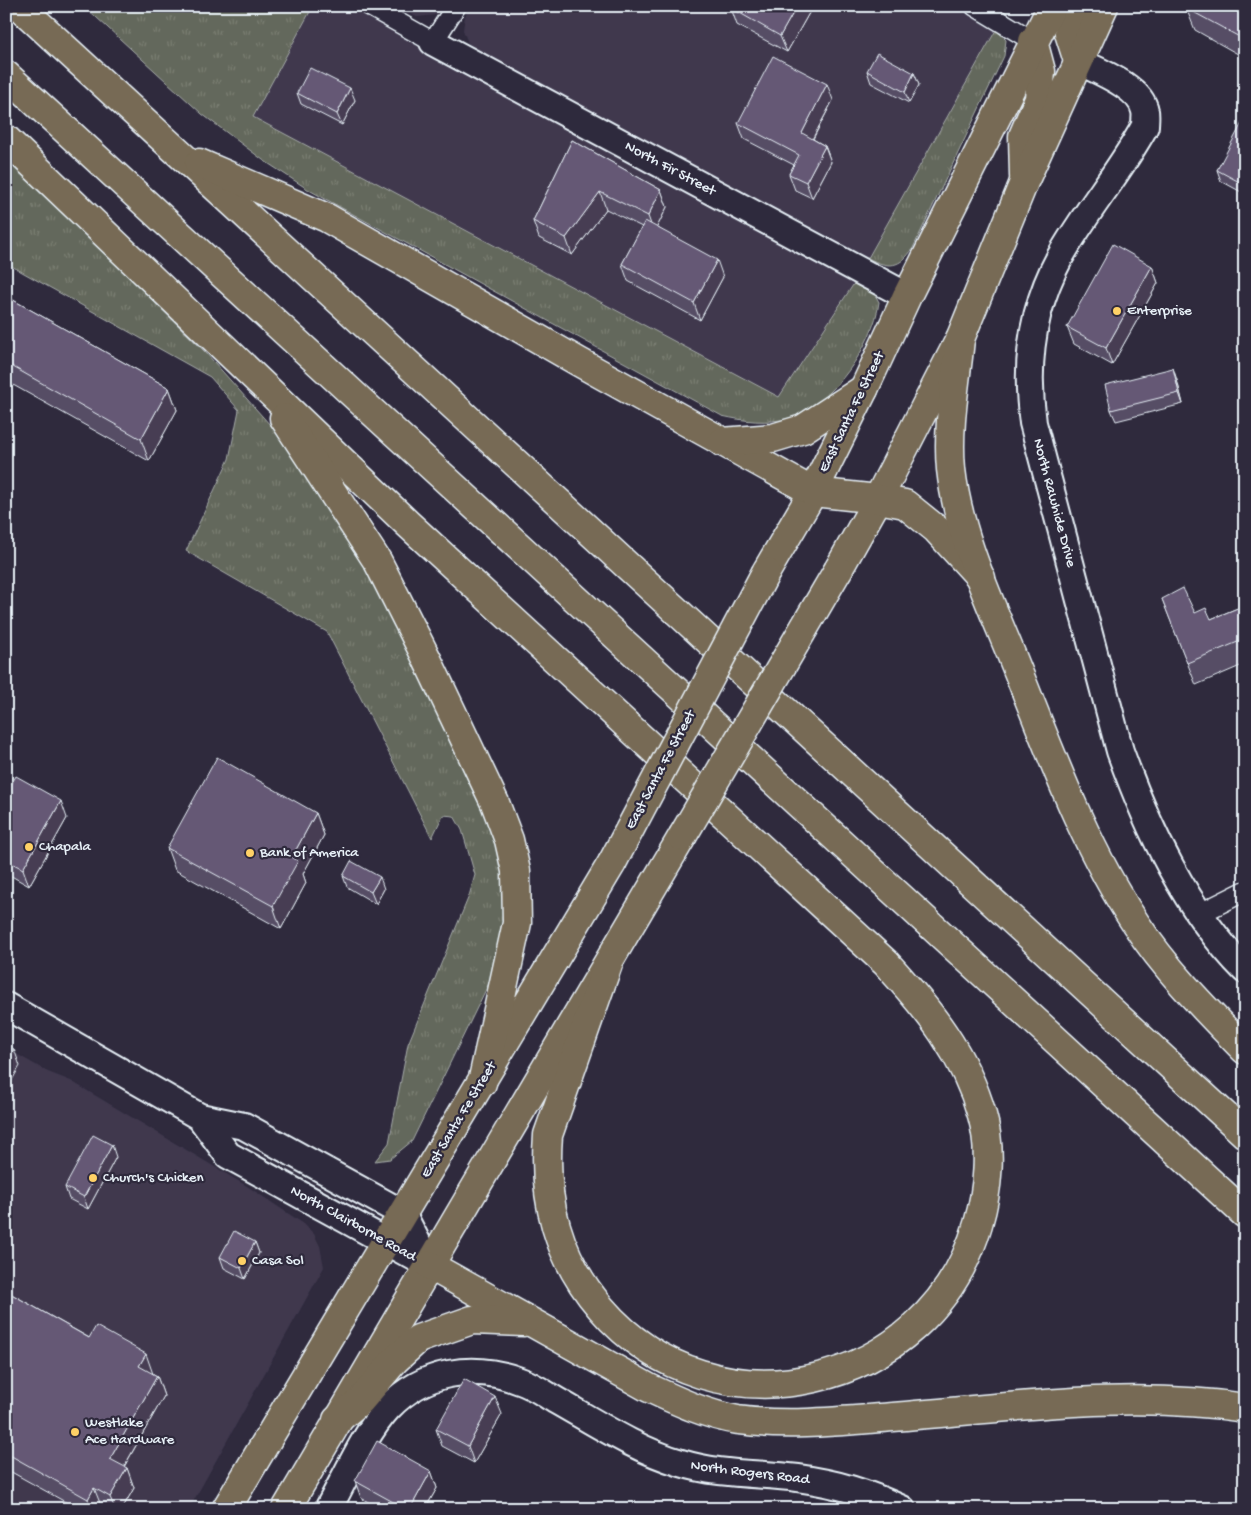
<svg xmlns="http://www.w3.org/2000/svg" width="1251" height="1515" font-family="'Gochi Hand',sans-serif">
<defs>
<pattern id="grass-tufts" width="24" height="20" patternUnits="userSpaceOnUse" patternTransform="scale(1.25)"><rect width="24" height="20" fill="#64685b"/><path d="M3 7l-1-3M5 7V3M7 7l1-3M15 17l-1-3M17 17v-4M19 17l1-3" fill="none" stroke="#7a7e73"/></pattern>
</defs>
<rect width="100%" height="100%" fill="#2f2a3d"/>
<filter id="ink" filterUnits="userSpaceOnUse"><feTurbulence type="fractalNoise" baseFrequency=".02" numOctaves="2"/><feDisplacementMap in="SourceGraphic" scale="10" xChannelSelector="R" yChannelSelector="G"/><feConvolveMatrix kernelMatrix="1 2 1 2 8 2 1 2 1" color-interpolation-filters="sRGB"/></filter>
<g filter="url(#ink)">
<g fill="#3f384e">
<path d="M313,6H350L587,136L857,279L779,397L253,117Z"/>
<path d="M392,6H442L435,15L417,17Z"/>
<path d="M471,6H953L996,30L868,258L476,50L468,43L463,30L465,16Z"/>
<path d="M6,1048L48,1072L71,1081L250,1188L304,1224L314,1234L320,1246L324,1267L189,1509H10L6,1507Z"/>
</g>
<g fill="url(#grass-tufts)" stroke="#a6acaa">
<path d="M84,6H313L253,117L779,397L857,279L874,293L879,302C874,344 832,405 790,418C767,424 744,421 722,416L309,190L263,160L202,114Z"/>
<path d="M996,30L1006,40L1004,56L913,248C900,268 889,269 868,258Z"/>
<path d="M6,155L206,353L287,444L351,541L385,604L490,827L499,851L508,906L491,979L412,1141L390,1159L375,1161L389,1143L408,1044L469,896L475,875L462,830L454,816L443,815L432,838L327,632L186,551L229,459L239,410L210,377L6,263Z"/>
</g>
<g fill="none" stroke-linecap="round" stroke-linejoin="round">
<g stroke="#e8f1f8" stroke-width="22">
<g id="street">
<path d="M369,6L433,42L456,6"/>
<path d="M975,6L1033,41"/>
<path d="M1201,913L1245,891"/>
</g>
</g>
<g stroke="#e8f1f8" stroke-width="30">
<g id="secondary">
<path d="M433,42L907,296"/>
<path d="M1078,61C1098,71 1141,87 1145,111C1146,115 1145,122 1145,126C1120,172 1085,212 1060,257C1032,308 1025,366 1033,423L1120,751C1148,829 1186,910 1245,970"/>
<path d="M6,1006L200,1117L244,1126L402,1213L429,1265"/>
<path d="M200,1117L228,1155L429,1265"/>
<path d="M328,1509C346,1477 364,1434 388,1408C423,1371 473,1363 520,1381C533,1385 545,1394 557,1401C596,1423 637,1450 681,1463C719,1475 759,1473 798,1478C839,1484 865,1492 902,1509"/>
</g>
</g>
<g stroke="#e8f1f8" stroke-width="31">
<g id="primary">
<path d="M1075,6L1069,33L1078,61"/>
<path d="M1024,176L1023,136L1039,99L1041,71L1033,41"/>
<path d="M838,570L878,499L960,339L1024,182L1104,6"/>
<path d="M766,572L813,492L864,389L907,296L1052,6"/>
<path d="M226,1509L612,863"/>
<path d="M286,1509L682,837"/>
</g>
</g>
<g stroke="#e8f1f8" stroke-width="31">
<g id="highway">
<path d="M19,6L1245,1134"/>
<path d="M6,75L1245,1214"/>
<path d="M6,139L408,524L886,963C928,1009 965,1054 982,1115C992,1149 988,1190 978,1224C930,1391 714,1440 601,1308C557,1257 543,1200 548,1135L608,964"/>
<path d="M199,163L327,218L579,362L813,492L878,499L905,504L936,529L981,578"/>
<path d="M960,339C956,381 947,426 951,469C958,533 987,595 1011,654C1048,745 1081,841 1136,924C1166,970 1206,1010 1245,1050"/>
<path d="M284,418L378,562L425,655L495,803L509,840L516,871L517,923L482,1083"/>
<path d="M722,442L773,438L803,429L864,389"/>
<path d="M429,1265L649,1388C677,1401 707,1415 738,1420C789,1427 842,1421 893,1417C1009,1408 1129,1390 1245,1408"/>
<path d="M337,1420L361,1400L395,1360L418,1339L472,1320L524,1322"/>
</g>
</g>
<use href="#street" stroke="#2f2a3d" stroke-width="19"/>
<use href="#secondary" stroke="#2f2a3d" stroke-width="26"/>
<use href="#primary" stroke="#776a54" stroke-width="28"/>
<use href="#highway" stroke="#776a54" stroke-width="28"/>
<g stroke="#e8f1f8" stroke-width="31" stroke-linecap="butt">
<g id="primary-bridge">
<path d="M682,837L838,570"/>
<path d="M612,863L766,572"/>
</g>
</g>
<use href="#primary-bridge" stroke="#776a54" stroke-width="28"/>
</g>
<g fill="#574d65" stroke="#e8f1f8">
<path d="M813,6L787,52L737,25L731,8Z"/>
<path d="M1245,6V58L1195,30L1186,8Z"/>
<path d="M867,71L914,73L919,85L909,103L871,83Z"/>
<path d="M297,93L355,100L342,125L301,104Z"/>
<path d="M833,100L813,139L825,146L831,162L812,198L795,190L789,174L794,165L744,139L738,123Z"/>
<path d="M1245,125V194L1221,181L1217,170Z"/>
<path d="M572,140L661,190L667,207L657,227L723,277L700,320L628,281L622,264L642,227L606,209L572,255L539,238L533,221Z"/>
<path d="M1152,266L1158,283L1112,365L1074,344L1067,327Z"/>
<path d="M6,296L169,388L177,410L149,461L6,381Z"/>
<path d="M1177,380L1183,404L1116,421L1111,410Z"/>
<path d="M1162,599L1195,613L1211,619L1245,605V664L1196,685Z"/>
<path d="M6,793L67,818L29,886L6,873Z"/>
<path d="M316,813L324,835L303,874L306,883L281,929L175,870L167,848Z"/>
<path d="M343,876L384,889L376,904L347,887Z"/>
<path d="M116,1157L88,1209L69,1199L65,1187Z"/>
<path d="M255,1242L259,1253L245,1279L224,1268L220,1257Z"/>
<path d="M6,1291L157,1376L164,1396L124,1467L127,1468L134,1488L122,1509H78L6,1469Z"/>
<path d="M502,1414L474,1463L442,1446L436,1429Z"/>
<path d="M431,1471L437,1488L425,1509H381L361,1498L355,1481Z"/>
</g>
<g fill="#473e52" stroke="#e8f1f8">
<path d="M797,6H813L787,52L780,36Z"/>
<path d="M914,73L919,85L909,103L905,92Z"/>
<path d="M827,84L833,100L807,149L802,133Z"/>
<path d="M350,88L355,100L342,125L337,114Z"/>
<path d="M825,146L831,162L812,198L806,182Z"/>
<path d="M661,190L667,207L654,233L648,216Z"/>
<path d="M600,192L606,209L572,255L566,238Z"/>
<path d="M717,260L723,277L700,320L694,303Z"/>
<path d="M1152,266L1158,283L1112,365L1106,348Z"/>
<path d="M1173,368L1177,380L1183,404L1179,393Z"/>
<path d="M169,388L177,410L149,461L141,439Z"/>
<path d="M61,801L67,818L29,886L23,869Z"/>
<path d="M316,813L324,835L303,874L306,883L281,929L273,906L292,857Z"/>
<path d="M380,877L384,889L376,904L371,892Z"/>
<path d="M14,1049L20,1066L6,1091V1063Z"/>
<path d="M112,1145L116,1157L88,1209L84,1197Z"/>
<path d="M255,1242L259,1253L245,1279L241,1268Z"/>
<path d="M146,1354L153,1374L146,1386L139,1366Z"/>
<path d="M157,1376L164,1396L117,1479L110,1459Z"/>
<path d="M495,1397L502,1414L474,1463L468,1446Z"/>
<path d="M127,1468L134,1488L122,1509H115L110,1497Z"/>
<path d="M431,1471L437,1488L425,1509H410Z"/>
<path d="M94,1488L102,1508L101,1509H92L88,1499Z"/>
</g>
<g fill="#655975" stroke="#e8f1f8">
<path d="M732,6H797L780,36L731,8Z"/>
<path d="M1187,6H1245V40L1186,8Z"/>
<path d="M877,53L914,73L905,92L867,71Z"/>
<path d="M773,56L827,84L802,133L825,146L806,182L789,174L799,155L738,123Z"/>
<path d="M310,68L350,88L337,114L297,93Z"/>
<path d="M1242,123L1245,125V185L1217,170Z"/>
<path d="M572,140L661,190L648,216L600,192L566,238L533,221Z"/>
<path d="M645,221L717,260L694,303L622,264Z"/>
<path d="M1113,244L1152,266L1106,348L1067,327Z"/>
<path d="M6,296L169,388L141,439L6,363Z"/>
<path d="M1173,368L1179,393L1111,410L1105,385Z"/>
<path d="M1183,588L1195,613L1206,608L1211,619L1245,605V639L1187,663L1162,599Z"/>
<path d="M217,757L316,813L292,857L298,861L273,906L167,848Z"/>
<path d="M16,776L61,801L23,869L6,860V793Z"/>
<path d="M351,861L380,877L371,892L343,876Z"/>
<path d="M6,1045L14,1049L6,1063Z"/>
<path d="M93,1135L112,1145L84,1197L65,1187Z"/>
<path d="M234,1231L255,1242L241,1268L220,1257Z"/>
<path d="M6,1291L89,1338L96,1326L146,1354L139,1366L157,1376L110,1459L127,1468L110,1497L94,1488L88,1499L6,1453Z"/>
<path d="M464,1379L495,1397L468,1446L436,1429Z"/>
<path d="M377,1441L431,1471L410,1509H406L355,1481Z"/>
</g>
</g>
<g fill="#ffd166" stroke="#2f2a3d" stroke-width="2">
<circle cx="1117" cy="311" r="5"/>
<circle cx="29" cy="847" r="5"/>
<circle cx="250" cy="853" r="5"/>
<circle cx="93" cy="1178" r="5"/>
<circle cx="242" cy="1261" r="5"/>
<circle cx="75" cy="1432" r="5"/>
</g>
<g text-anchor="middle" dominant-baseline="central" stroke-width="4.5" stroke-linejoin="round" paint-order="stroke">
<g font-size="15" fill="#e8f1f8" stroke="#2f2a3d">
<text transform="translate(670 169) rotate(28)">North Fir Street</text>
<text transform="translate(852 412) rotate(-64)">East Santa Fe Street</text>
<text transform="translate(1054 503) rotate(75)">North Rawhide Drive</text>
<text transform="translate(661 770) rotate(-62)">East Santa Fe Street</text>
<text transform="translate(459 1120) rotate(-59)">East Santa Fe Street</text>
<text transform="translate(353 1224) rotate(29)">North Clairborne Road</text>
<text transform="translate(750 1473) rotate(7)">North Rogers Road</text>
</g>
<g font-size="15" fill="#e8f1f8" stroke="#2f2a3d" text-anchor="start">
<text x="1127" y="311">Enterprise</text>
<text x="39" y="847">Chapala</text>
<text x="260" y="853">Bank of America</text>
<text x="103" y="1178">Church's Chicken</text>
<text x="252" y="1261">Casa Sol</text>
<text x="85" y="1423">Westlake<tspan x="85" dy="17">Ace Hardware</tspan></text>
</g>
</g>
<rect width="1251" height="1515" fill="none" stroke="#2f2a3d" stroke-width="25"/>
<rect x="12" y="12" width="1226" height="1490" fill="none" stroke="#e8f1f8" stroke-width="2" filter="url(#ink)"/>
</svg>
